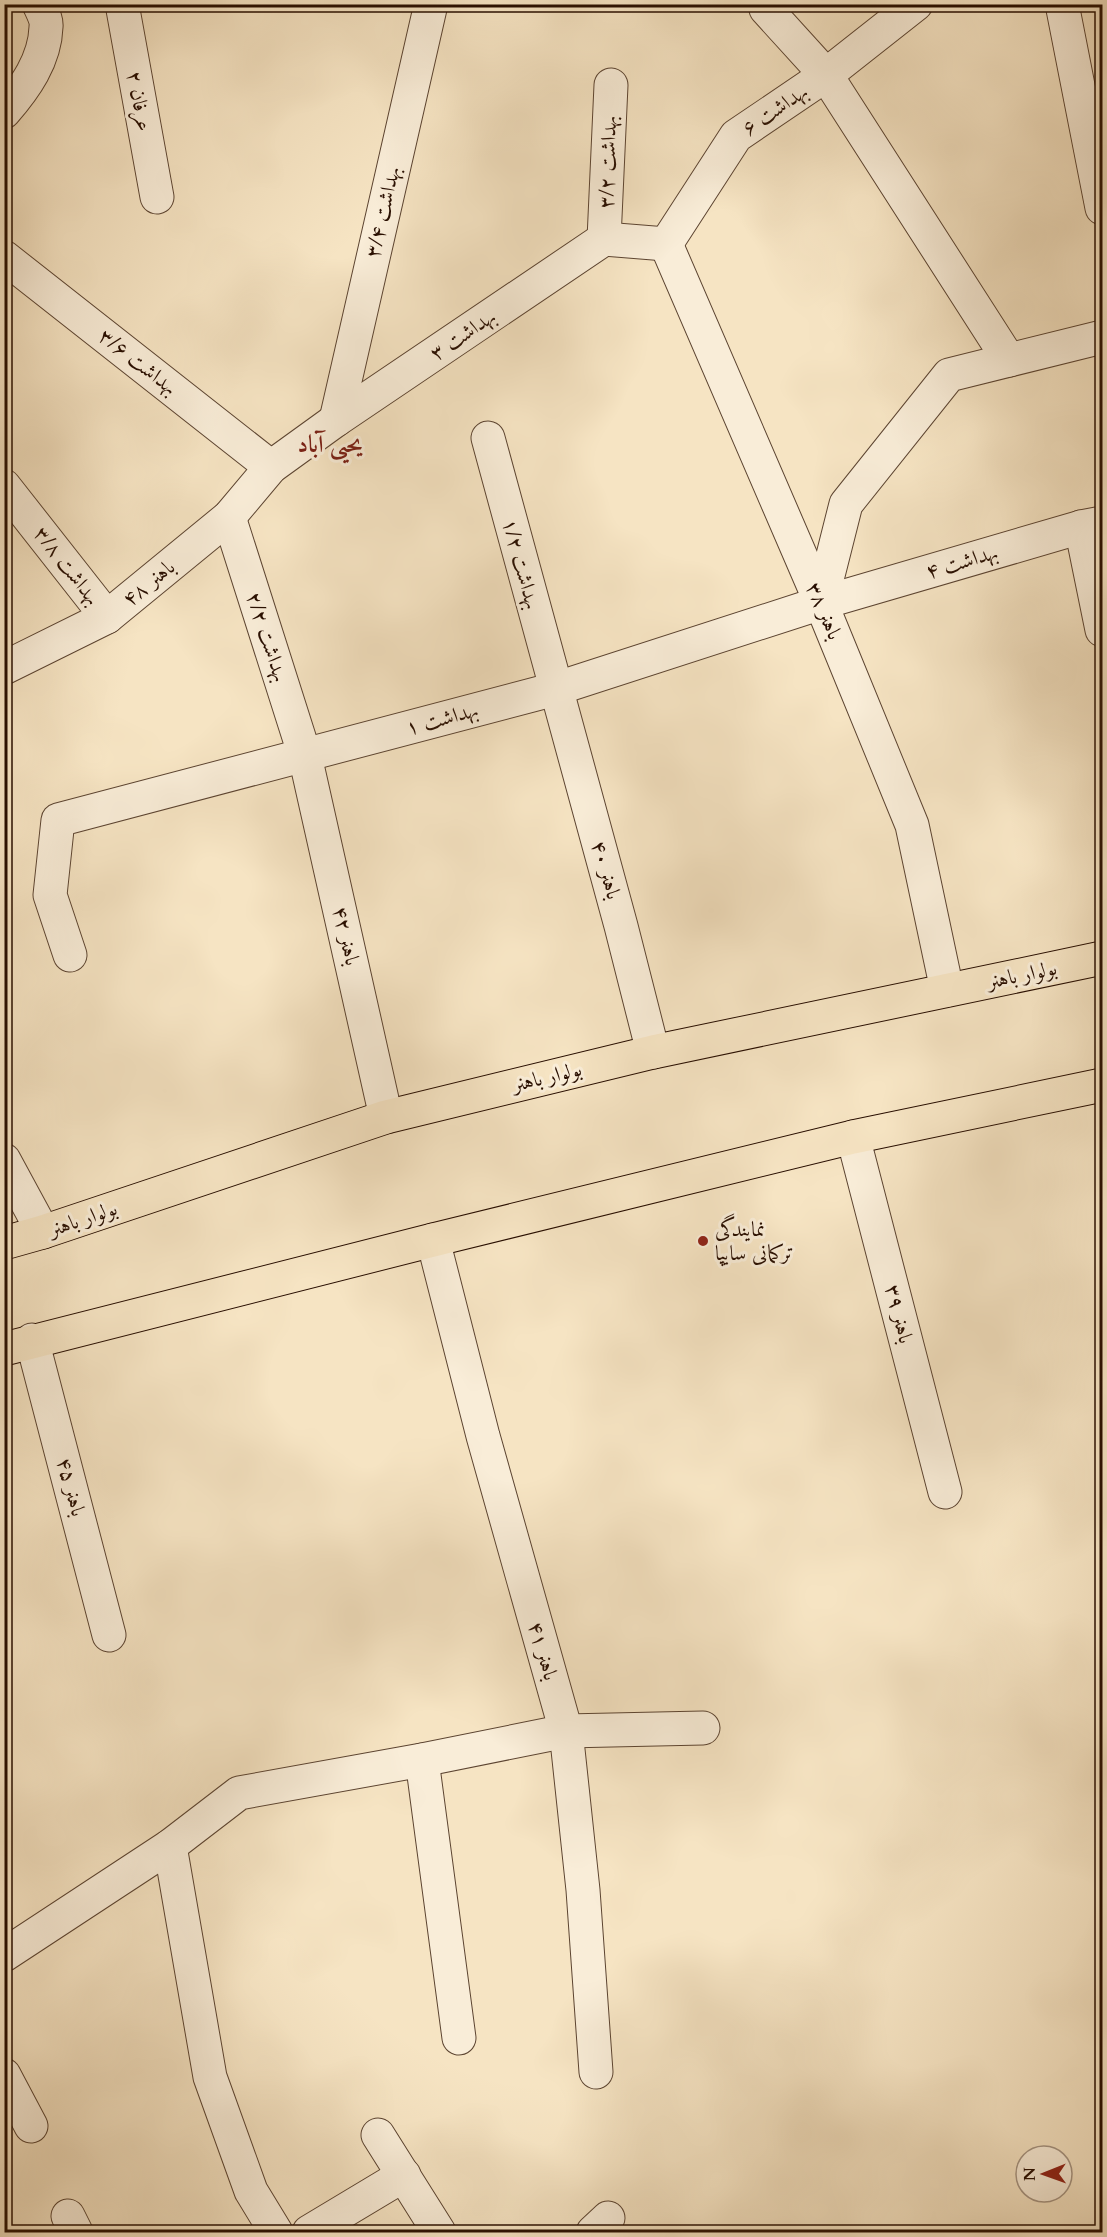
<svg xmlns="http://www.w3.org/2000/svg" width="1107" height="2237" font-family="Cardo,Amiri,serif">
<rect width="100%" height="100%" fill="#f6e4c3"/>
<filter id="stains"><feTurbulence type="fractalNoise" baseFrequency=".00333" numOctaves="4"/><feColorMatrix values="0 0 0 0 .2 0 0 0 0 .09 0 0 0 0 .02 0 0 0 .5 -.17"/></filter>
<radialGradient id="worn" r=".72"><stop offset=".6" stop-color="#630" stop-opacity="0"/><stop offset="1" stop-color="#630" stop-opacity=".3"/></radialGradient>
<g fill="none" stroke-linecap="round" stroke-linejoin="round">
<g stroke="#5c4431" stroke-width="35">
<g id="minor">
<path d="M122,4L157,197"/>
<path d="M767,4L766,9L826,75L1009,360"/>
<path d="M1062,4L1102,208"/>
<path d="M4,112C25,88 45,60 46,27C47,20 42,11 39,4"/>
<path d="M604,239L611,85"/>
<path d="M666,244L821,603L912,825L947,990"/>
<path d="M666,244L736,136L826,75L916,4"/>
<path d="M4,257L271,467"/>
<path d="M336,420L431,4"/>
<path d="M488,438L621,926L653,1052"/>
<path d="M4,486L107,617"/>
<path d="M229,517L305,756L386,1117"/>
<path d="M1081,527L1102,630"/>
<path d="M821,603L846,504L949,375L1102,337"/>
<path d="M4,668L107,617L229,517L271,467L336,420L604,239L666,244"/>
<path d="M70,955L50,895L58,820L555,689L821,603L1081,527L1102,523"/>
<path d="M853,1137L945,1492"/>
<path d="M4,1160L43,1232"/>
<path d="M433,1240L483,1436L566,1731L583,1890L596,2072"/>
<path d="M32,1340L109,1635"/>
<path d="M422,1760L459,2038"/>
<path d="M170,1846L210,2077L251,2191L276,2232"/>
<path d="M4,1955L170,1846L239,1793L422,1760L566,1731L703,1728"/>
<path d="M4,2075L31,2126"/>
<path d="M378,2135L439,2232"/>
<path d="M68,2216L76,2232"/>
<path d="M309,2232L404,2175"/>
<path d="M593,2232L608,2218"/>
</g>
</g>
<g stroke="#280e00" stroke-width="35">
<g id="major">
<path d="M4,1243L43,1232L386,1117L653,1052L1102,958"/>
<path d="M4,1349L433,1240L853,1137L1102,1085"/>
</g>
</g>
<use href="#minor" stroke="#f9edd8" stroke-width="33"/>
<use href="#major" stroke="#f6e4c3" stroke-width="33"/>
</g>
<circle fill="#8f2418" stroke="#f9edd8" stroke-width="2" cx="703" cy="1241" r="6"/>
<g text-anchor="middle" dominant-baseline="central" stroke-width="6" stroke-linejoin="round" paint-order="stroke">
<g font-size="21" fill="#280e00" stroke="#f9edd8">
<text transform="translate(139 101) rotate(80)">عرفان ۲</text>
<text transform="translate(775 110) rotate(-34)">بهداشت ۶</text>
<text transform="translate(608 162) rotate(-88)">بهداشت ۳/۲</text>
<text transform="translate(383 212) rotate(-77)">بهداشت ۳/۴</text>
<text transform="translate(463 335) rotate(-34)">بهداشت ۳</text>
<text transform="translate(138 362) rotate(38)">بهداشت ۳/۶</text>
<text transform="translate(962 562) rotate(-16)">بهداشت ۴</text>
<text transform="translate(521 564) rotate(75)">بهداشت ۱/۲</text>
<text transform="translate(67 566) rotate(52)">بهداشت ۳/۸</text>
<text transform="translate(149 583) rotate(-39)">باهنر ۴۸</text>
<text transform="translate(824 611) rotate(67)">باهنر ۳۸</text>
<text transform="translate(267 637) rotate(72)">بهداشت ۲/۲</text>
<text transform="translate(442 719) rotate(-15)">بهداشت ۱</text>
<text transform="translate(606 870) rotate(74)">باهنر ۴۰</text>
<text transform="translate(346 936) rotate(77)">باهنر ۴۲</text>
<text transform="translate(1022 975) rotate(-12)">بولوار باهنر</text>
<text transform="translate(547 1077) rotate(-14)">بولوار باهنر</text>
<text transform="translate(83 1219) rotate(-19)">بولوار باهنر</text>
<text transform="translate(899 1314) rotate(76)">باهنر ۳۹</text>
<text transform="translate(71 1487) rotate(75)">باهنر ۴۵</text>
<text transform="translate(543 1651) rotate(74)">باهنر ۴۱</text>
</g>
<g font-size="21" fill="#280e00" stroke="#f9edd8" text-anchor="start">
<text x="715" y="1229">نمایندگی<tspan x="715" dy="24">ترکمانی سایپا</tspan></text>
</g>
<g font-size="24" font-weight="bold" fill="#7a1f14" stroke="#f9edd8">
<text x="330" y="444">یحیی آباد</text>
</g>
</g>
<rect width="1107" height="2237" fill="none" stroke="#f6e4c3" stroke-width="24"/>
<rect x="6" y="6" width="1095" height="2225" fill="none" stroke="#280e00" stroke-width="3"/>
<rect x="12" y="12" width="1083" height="2213" fill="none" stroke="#280e00" stroke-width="1.5"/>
<g transform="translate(1044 2174) rotate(269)"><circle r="28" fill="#f9edd8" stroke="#a59482" stroke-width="1.5"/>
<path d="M0-4.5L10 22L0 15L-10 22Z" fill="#8f2418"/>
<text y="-9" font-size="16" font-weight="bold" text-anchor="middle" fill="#280e00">N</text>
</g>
<rect width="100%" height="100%" filter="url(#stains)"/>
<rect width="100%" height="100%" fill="url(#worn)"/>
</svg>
